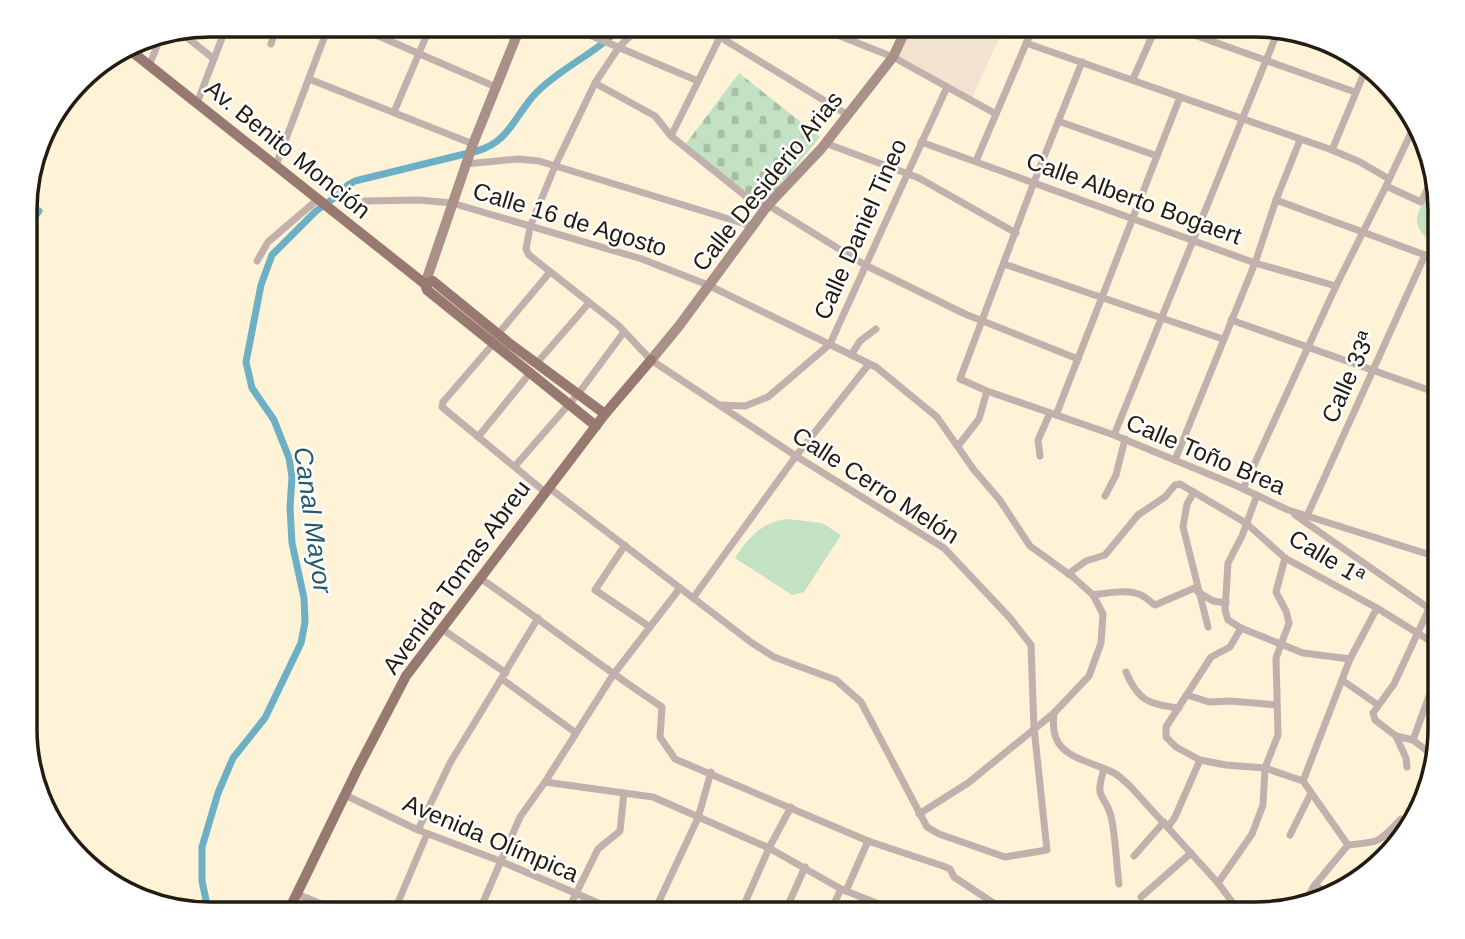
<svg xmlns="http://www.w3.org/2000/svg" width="1465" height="939" font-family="Arial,sans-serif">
<defs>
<pattern id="cemetery-stones" width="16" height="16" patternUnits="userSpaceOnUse" patternTransform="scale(1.75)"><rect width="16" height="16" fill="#c3e2c3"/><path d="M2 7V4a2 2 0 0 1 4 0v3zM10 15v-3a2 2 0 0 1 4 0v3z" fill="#a7c1a6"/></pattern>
</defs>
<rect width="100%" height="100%" fill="#fef2d7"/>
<path fill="#f1e3cf" d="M912,25H1005L972,98L897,56Z"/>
<g fill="#c3e2c3">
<path d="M1436,186L1440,198V248C1406,227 1414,212 1436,186Z"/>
<path d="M787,519L822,523L841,535L804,592L792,595L735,558C748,538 762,522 787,519Z"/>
</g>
<path fill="url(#cemetery-stones)" d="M739,73L820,137L763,207L685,145Z"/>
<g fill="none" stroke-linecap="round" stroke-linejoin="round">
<g stroke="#6db0c5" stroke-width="7">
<path d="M26,229L39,211"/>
<path d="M209,914L202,881V847L218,793L233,758L265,718L301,643L305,622L304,598L292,543L290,507L292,477L289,458L274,420L252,388L246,362L261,285L272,255L316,211L338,195L348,185L355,181L477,151C510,142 515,114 537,92C563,66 599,52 622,25"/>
</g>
<g stroke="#c2b0ac" stroke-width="7">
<path d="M353,25L496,87"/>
<path d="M566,25L698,81"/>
<path d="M812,25L893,57L996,114"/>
<path d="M1166,25L1355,92"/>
<path d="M179,31L214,59"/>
<path d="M596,37L603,25"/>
<path d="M720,37L848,115"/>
<path d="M1026,43L1332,150L1360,162L1389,179"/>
<path d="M271,44L277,25"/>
<path d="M1082,62L1034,182L960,379L987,391L1114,435L1235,485L1288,510L1440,558"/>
<path d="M149,66L162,34"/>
<path d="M309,79L473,144"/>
<path d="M1133,79L1157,25"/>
<path d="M595,83L655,116L671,136L764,211"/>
<path d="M197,103L227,25"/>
<path d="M394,112L431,25"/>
<path d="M1058,121L1157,156"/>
<path d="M671,136L726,25"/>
<path d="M921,142L1255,263L1336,286"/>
<path d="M825,143L919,178L1016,233"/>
<path d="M1332,150L1367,66"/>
<path d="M976,161L1034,25"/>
<path d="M466,164L518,159L539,161L752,226"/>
<path d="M276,165L329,25"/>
<path d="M1386,186L1421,202L1430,184"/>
<path d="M1276,200L1425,255L1440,263"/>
<path d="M365,201L419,200L452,203L642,259L708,285L876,367L937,417L974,470L999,499L1030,546L1073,577L1093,595L1103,614L1101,643L1089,676L1054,713L968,783L919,814"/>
<path d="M768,205L865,265L965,314L1078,359"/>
<path d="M257,261L268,242L317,200"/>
<path d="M1004,264L1223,339"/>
<path d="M1231,320L1440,394"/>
<path d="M498,334L550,272"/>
<path d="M493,344L443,402L442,407L545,492"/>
<path d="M851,355L860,341L876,329"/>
<path d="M536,364L589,303"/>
<path d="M721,405L745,406L768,397L830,344L947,87"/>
<path d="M1056,415L1180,97"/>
<path d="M1114,435L1278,31"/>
<path d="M478,437L530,373"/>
<path d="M958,446L979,419L987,391"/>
<path d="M1040,456L1038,440L1050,413"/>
<path d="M1175,460L1255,263L1276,200L1300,140"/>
<path d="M515,466L578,394L624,332"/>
<path d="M548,487L752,643L774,657L836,680L861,702L927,827L939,834L1005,857L1047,850L1034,728L1031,645L1010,618L944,548L796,456L651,360L618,325L529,255L526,249L530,227L555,166L595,83L619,47L641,25"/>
<path d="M1243,489L1336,286L1386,186L1417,120"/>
<path d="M1194,492L1187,504L1183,527L1208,627"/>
<path d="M1257,495L1242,536L1228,563L1225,610L1228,620L1241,628L1303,653L1350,659"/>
<path d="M1105,496L1116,475L1125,439"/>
<path d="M1295,515L1430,609"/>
<path d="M1307,516L1425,255"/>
<path d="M625,545L595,590L650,627"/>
<path d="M1068,574L1086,561L1105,555L1138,515L1165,497L1175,485L1180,484L1246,523L1285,558L1377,608L1440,647"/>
<path d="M480,578C541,620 600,666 662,707L660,737L675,759L868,841L943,866L950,869L954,877L995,904"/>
<path d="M1198,592L1213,601L1226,603"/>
<path d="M1093,595C1107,593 1127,589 1141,595C1146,597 1150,602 1155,605L1197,587"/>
<path d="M693,598L796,456L869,364"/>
<path d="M1241,628L1230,647L1211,657L1166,727V737L1176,747L1200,760L1226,765L1265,768L1303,781L1348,845"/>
<path d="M442,629L506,673"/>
<path d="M1126,672C1138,701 1149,704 1179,708"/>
<path d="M502,679L576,733"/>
<path d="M1342,680L1378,705"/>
<path d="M1187,695L1209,702L1230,701L1277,705"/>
<path d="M1054,713C1048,757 1081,757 1112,772C1119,775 1124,781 1130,786L1218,883L1241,914"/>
<path d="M1396,736L1406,758L1407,767"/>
<path d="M1413,740L1440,666"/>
<path d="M1435,757L1413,740L1396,736L1375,720L1373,713L1394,684L1440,585"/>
<path d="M1104,769C1094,802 1104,791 1111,816C1116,838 1116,862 1119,884"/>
<path d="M1303,781L1350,659L1377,608"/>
<path d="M545,782L653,797L769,848L841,889L904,914"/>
<path d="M345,795L418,830L500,861L624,914"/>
<path d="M1168,827L1175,817L1200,760"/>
<path d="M418,830L450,763L538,618"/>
<path d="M1290,835L1311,793"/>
<path d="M1134,856L1164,822"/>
<path d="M1218,883L1252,834L1263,805L1265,768L1278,735L1276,658L1289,623L1286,611L1276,592L1285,558"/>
<path d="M1314,886L1334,894"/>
<path d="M846,891L868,841"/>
<path d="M297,894L346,914"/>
<path d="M1141,897L1191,853"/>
<path d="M1304,903L1314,886L1348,845C1381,842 1378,843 1401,819L1413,821"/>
<path d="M393,914L427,834"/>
<path d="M478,914L520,817L545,782L613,675L680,588"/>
<path d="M566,914L598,849L620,831L624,793"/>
<path d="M653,914L698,818L711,772"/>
<path d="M740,914L769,848L791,807"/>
<path d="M784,914L805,867"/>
<path d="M829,914L841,889"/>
</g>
<g stroke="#a99089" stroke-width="10">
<path d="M425,284L473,144L521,25"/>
<path d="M651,360L679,326L768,205L821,149L893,57L908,25"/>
</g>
<g stroke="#977971" stroke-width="10">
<path d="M126,47L425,284L427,290L596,426"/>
<path d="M425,284L433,281L509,343L605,414"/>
<path d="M287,914L357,770L406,676L605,414L651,360"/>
</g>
</g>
<g text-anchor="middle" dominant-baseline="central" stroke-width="5" stroke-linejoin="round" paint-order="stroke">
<g font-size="24" fill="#231d11" stroke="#fff">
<text transform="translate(288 149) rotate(39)">Av. Benito Monción</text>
<text transform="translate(767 181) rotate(-51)">Calle Desiderio Arias</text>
<text transform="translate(1134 198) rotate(20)">Calle Alberto Bogaert</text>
<text transform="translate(570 219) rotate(17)">Calle 16 de Agosto</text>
<text transform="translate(860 229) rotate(-66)">Calle Daniel Tineo</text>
<text transform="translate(1348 377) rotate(-66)">Calle 33ª</text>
<text transform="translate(1206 454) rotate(23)">Calle Toño Brea</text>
<text transform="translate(876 485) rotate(33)">Calle Cerro Melón</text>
<text transform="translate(1327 557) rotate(31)">Calle 1ª</text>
<text transform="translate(456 577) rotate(-54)">Avenida Tomas Abreu</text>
<text transform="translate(491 838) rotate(23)">Avenida Olímpica</text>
</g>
<g font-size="26" font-style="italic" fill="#245b6b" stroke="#fff">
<text transform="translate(313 520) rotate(82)">Canal Mayor</text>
</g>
</g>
<path d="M0 0H1465V939H0ZM210 37H1255A173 173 0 0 1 1428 210V729A173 173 0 0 1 1255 902H210A173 173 0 0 1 37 729V210A173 173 0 0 1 210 37Z" fill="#fff" fill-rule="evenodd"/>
<path fill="none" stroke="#231d11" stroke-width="3.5" d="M210 37H1255A173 173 0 0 1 1428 210V729A173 173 0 0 1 1255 902H210A173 173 0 0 1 37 729V210A173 173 0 0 1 210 37Z"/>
</svg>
